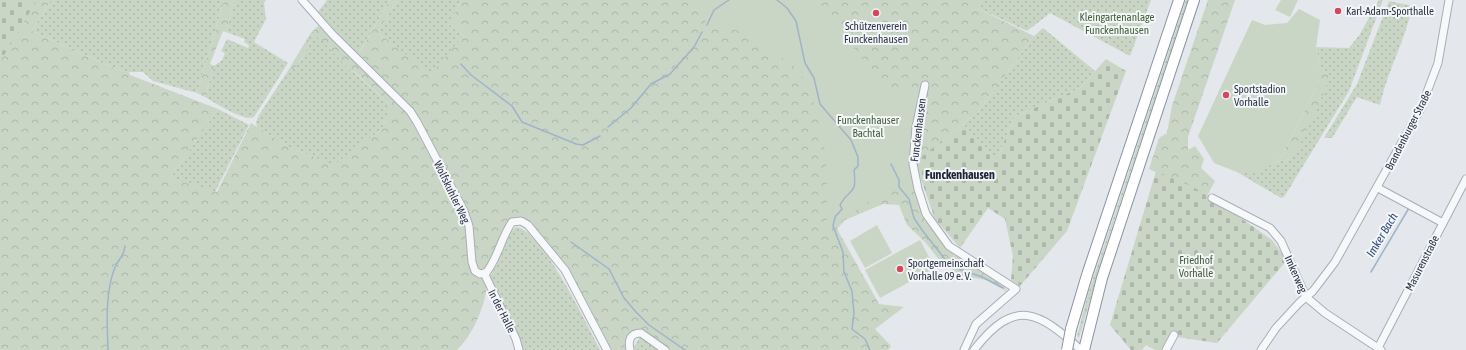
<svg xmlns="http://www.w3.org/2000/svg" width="1466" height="350" font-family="'Asap Condensed',sans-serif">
<defs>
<pattern id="grass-dots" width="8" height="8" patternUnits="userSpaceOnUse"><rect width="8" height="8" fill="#c9d6c5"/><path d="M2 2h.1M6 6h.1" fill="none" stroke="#adb8ab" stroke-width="1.8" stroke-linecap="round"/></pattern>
<pattern id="forest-crowns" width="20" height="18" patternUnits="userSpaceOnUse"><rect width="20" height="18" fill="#c9d6c5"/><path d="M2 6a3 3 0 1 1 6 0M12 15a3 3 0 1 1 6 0" fill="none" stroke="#adb8ab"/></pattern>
<pattern id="cemetery-stones" width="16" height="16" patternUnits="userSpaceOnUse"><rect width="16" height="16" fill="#c9d6c5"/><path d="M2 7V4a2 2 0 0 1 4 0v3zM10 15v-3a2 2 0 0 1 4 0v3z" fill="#adb8ab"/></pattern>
</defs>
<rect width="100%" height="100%" fill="#e4e7ec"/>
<g fill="url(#grass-dots)">
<path d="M51,0H224L197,93L153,81L143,72H129L116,69L32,31Z"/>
<path d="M235,0H266L264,3L266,19L254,42L288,63L254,117C244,122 216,103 205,97L214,66L222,60L225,53L221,51L227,39L248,48L249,45L244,42L245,39L226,32Z"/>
<path d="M327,0H390L358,55L318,12Z"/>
<path d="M397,0H462L448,24L464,35L431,74L378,33Z"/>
<path d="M981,0H1151L1130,56L1050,13L1027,31L977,8Z"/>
<path d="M1186,0H1188L1106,245L1079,338L1077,336L1088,294Z"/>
<path d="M1379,0H1383L1349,91L1284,197L1281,198L1237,172H1256L1276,162L1291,159L1330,76L1320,66L1316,47L1349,48L1360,34Z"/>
<path d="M1389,1L1412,6C1406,40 1387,71 1380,105L1357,97L1332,138H1324L1357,84Z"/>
<path d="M1043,28L1095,71L1080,88L1014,117L996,162L963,124L979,111L1034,36Z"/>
<path d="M310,34L320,38L352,72L353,71L391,106L382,129L332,167L315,157L292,149L257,127L256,122L259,115L289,69H295L310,43L307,39Z"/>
<path d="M218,109L249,125L215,192L170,178Z"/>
<path d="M516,227C540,227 589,328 600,350H520L489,277C501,264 503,237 516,227Z"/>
<path d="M640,337L658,350H635L634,347Z"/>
</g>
<g fill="url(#forest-crowns)">
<path d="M0,0H51L32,31L116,69L129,72L130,75L218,109L170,178L217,192L251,123L292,149L315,157L332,166L382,129L391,106L354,71L352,72L320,39L310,34L318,26L322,28L353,60L360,52L390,0H397L378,33L431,73L464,35L448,24L462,0H981L977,8L1034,36L979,111L917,161L913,183L925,221L954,255L1004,284L1006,291L987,280L962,276L941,262L925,242L907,225L899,205L883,204L845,220L837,229L879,304L904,307L875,329L891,346L888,350H665L635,333L630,350H607L574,284L528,225L516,221L486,273C491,295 474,334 457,350H0Z"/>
<path d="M224,0H235L226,32L223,31L210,64L214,66L205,97L197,93Z"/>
<path d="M1208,0H1235L1188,137V150L1195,146L1204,159L1201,168L1215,181L1207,196L1149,169L1159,138L1167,133L1172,106Z"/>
<path d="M307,39L310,43L295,69H289Z"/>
<path d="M1320,66L1330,76C1319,105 1308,134 1291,159L1276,162L1282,155L1320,81Z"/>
</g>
<g fill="url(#cemetery-stones)">
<path d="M0,0H37L0,62Z"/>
<path d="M1106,59L1126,71L1067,231L1020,286L1011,280L1013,256L1005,219L988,208L960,248L935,219L915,162L963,124L996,162L1014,117L1080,88Z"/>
<path d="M1156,171L1201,191L1248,223L1272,240L1287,260L1217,343L1177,337L1169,350H1155L1146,345L1142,350H1131L1110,325Z"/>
</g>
<g fill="#c9d6c5">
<path d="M693,0H806L829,15L874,75L884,84L920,98L910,143L913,183L896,192L892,184L827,232C827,184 830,150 814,104C809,91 805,78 796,68L749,34L733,29H711L696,9Z"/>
<path d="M1281,0H1298L1290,17L1275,10Z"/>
<path d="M1299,9L1320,20L1316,47L1320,66V81L1282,155L1276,162L1268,167L1256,172H1237L1214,163L1198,136L1252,20L1265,25L1287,23Z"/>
<path d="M877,225L892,253L865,268L850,241Z"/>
<path d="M920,240L935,268L880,298L865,270Z"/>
</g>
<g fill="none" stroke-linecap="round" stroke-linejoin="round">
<g stroke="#9fb4cc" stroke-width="1.5">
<path d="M777,0L787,8L796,21L805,63L814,78L820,104L851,140L858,157V166L854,170C857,198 850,186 840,205L842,209L835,217L833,226L843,252L844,272L852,291L854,313L852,329L865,339L870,350"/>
<path d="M707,25L714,10L729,0"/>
<path d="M461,64L471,75L512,106L522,122L576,144L583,145L600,136"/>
<path d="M608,127L631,108L651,84L670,74L694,47L702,32"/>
<path d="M891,164L899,180V187L909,199L914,218L922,230L948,263L959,269L982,277L1003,288"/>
<path d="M571,242L609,269L624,298L636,312L649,325L685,350"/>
<path d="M1371,272L1409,208"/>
<path d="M108,350C107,323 105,293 115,267C119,258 124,257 125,246"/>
</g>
<g stroke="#a9aeb7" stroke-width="9">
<g id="minor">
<path d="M302,0L333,35L410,111L417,122L464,211L469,226L472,262L475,271L480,274L486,273C498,258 501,238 512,222L521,221L528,225L565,270L607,350"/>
<path d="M925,85L916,127L913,164L918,189L926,214L949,246L1016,289L976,324L964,350"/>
<path d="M1378,188L1443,223"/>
<path d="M1212,198L1270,228L1281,241L1306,297L1325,313L1381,350"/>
<path d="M484,273L516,339L519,350"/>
<path d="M1378,348L1466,179"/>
<path d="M630,350C628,340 630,333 641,333L665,350"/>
<path d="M974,350C1015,297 1038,311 1081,350"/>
<path d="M1166,350L1174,335"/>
<path d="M1261,350L1276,328L1299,303L1313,291L1335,262L1421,108L1438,63L1449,0"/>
</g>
</g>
<g stroke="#8b94a3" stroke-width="12">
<g id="highway">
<path d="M1071,329L1087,275L1179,0"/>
<path d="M1084,350L1102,278L1194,0"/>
</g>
</g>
<use href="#minor" stroke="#f7f8fa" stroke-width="7"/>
<use href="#highway" stroke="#fff" stroke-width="10"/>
<g stroke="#8b94a3" stroke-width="12" stroke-linecap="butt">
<path id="highway-bridge" d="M1067,350L1071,329"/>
</g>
<use href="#highway-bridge" stroke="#fff" stroke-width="10"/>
</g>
<g fill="#d1495b" stroke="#f4f6f9" stroke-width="1.5">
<circle cx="1338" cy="11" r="4"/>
<circle cx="876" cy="13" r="4"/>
<circle cx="1226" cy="95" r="4"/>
<circle cx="900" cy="269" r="4"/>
</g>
<g text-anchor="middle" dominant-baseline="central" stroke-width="4" stroke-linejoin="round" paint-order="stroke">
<g font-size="11" fill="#2b3445" stroke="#f4f6f9" text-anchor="start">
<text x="1346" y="11">Karl-Adam-Sporthalle</text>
<text x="876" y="26" text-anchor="middle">Schützenverein<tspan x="876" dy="13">Funckenhausen</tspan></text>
<text x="1234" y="89">Sportstadion<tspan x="1234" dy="13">Vorhalle</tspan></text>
<text x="908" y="263">Sportgemeinschaft<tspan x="908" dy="13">Vorhalle 09 e. V.</tspan></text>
</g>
<g font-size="11" fill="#3f6138" stroke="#f4f6f9">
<text x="1117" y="17">Kleingartenanlage<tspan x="1117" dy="13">Funckenhausen</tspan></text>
<text x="868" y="120">Funckenhauser<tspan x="868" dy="13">Bachtal</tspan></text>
<text x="1196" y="260">Friedhof<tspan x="1196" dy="13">Vorhalle</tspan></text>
</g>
<g font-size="11" fill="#2b3445" stroke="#f4f6f9">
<text transform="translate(918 130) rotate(-83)">Funckenhausen</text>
<text transform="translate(1408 130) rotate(-63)">Brandenburger Straße</text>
<text transform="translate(452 192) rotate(64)">Wolfskuhler Weg</text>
<text transform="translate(1422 263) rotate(-63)">Masurenstraße</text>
<text transform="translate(1296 274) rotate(66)">Imkerweg</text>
<text transform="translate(502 311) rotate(63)">In der Halle</text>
</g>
<g font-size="12" font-weight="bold" fill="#1d2536" stroke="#f4f6f9">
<text x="960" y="175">Funckenhausen</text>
</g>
<g font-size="12" font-style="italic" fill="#34527a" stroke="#f4f6f9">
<text transform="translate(1382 235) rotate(-59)">Imker Bach</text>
</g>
</g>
</svg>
